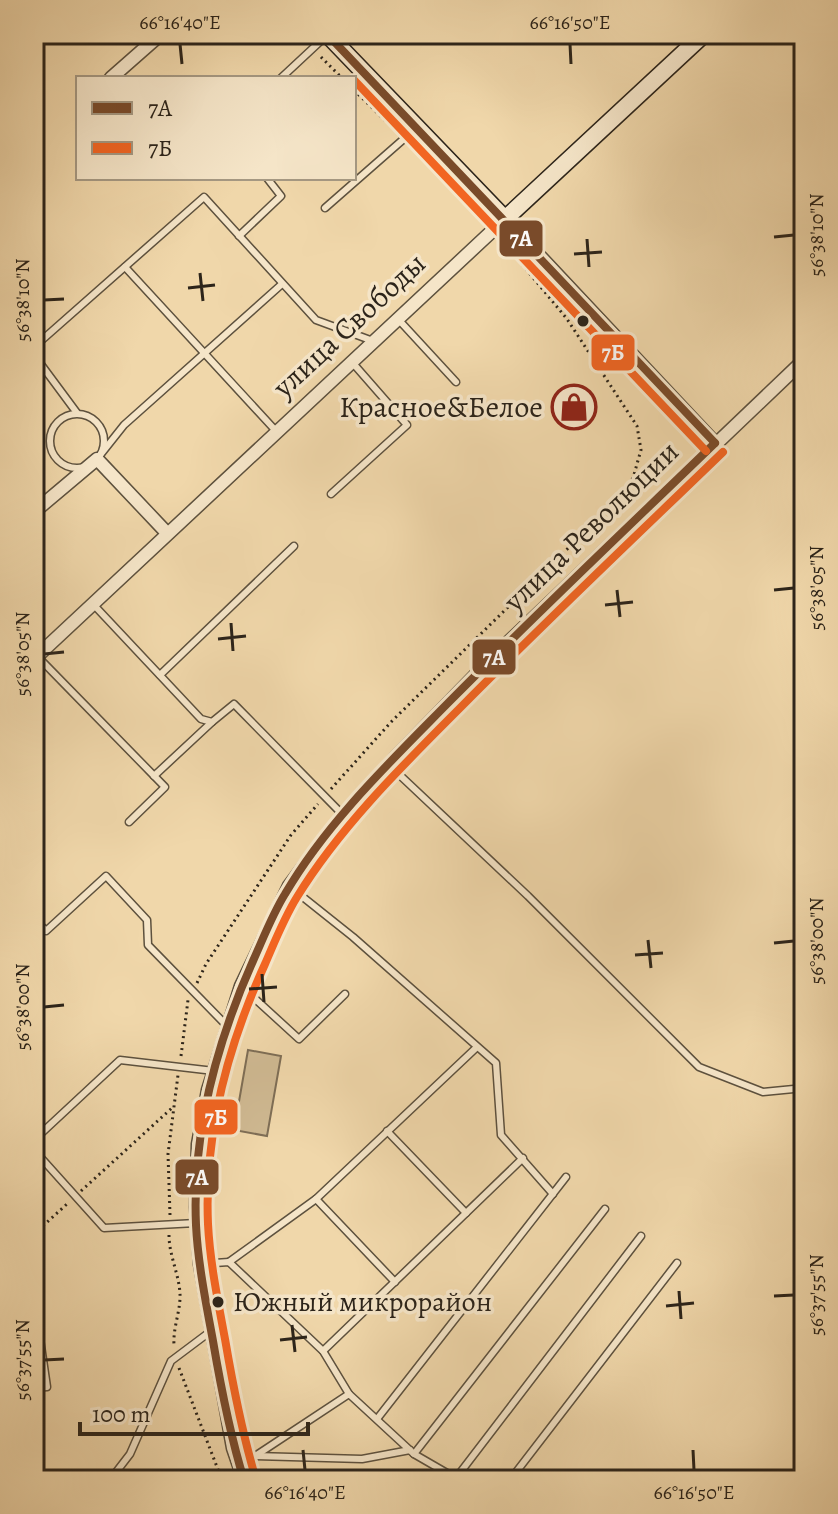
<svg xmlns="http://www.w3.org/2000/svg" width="838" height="1514" font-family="Alegreya,serif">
<rect width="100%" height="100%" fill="#f0d7aa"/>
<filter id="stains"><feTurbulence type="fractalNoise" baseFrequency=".0025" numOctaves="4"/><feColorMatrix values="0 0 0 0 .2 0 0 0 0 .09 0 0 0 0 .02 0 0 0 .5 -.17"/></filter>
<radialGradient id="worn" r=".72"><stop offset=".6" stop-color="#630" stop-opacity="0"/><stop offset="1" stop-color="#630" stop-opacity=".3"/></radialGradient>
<path fill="#cfb992" stroke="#7e6e56" stroke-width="2" d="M248,1050L281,1056L267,1136L234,1130Z"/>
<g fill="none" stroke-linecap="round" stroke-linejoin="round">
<g stroke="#5d513e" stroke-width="9">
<g id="lane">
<path d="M281,78L325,37"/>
<path d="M325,208L414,130"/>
<path d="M239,236L281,196L267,178"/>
<path d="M125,267L276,431"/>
<path d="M397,318L456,382"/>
<path d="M34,347L204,197L316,320L373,341"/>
<path d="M34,355L77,413"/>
<circle cx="77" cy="441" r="27"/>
<path d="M97,459L124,425L282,284"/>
<path d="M331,494L407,425L351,361"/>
<path d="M92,603L201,719L212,722L234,704L344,816"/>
<path d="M37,656L165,787L129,822"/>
<path d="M160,675L294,546"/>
<path d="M389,765L528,896L699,1067L763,1092L804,1088"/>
<path d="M154,776L212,722"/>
<path d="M34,788L39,793L34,797"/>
<path d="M289,886L353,937L496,1063L501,1135L553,1194"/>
<path d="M34,918L46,931L106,876L147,920L148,945L227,1026"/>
<path d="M241,986L299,1039L345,994"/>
<path d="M387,1131L466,1213"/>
<path d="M34,1140L120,1060L214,1071"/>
<path d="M34,1150L104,1228L196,1223"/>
<path d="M316,1199L395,1282"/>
<path d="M229,1262L316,1199L477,1047"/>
<path d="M200,1264L229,1262L323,1351L349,1394"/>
<path d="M34,1333L40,1339L47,1387L34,1388"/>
<path d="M323,1351L523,1158"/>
<path d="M377,1419L566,1177"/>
<path d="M414,1454L605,1209"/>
<path d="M255,1456L362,1459L410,1450"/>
<path d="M240,1466L349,1394L414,1454L459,1480"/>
<path d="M456,1478L641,1236"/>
<path d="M110,1480L130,1454L171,1361L211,1331"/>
<path d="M510,1480L677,1263"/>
</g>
</g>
<g stroke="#5d513e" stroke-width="15">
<g id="street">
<path d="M111,78L161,34"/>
<path d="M34,512L97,459L166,532"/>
<path d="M34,659L505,219L715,443"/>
<path d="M244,1480L233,1448L200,1264L196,1207L198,1144L208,1090L241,986L289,886L325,838L396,757L495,655L804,360"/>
</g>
</g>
<g stroke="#2c241a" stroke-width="19">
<path id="secondary" d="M327,34L505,219L704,34"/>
</g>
<g stroke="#2c241a" stroke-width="3" stroke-dasharray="2 4" stroke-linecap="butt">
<path d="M298,34L307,43"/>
<path d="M321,57L342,78"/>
<path d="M354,90L397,132"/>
<path d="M411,146L433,169"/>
<path d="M331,789L391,722L608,509L633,478L641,450L637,426L567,319L503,241"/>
<path d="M197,983L206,964L291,835L318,804"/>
<path d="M181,1056L188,1000"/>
<path d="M81,1191L173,1107"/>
<path d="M170,1215L168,1154L178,1075"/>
<path d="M34,1234L67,1204"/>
<path d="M169,1235C169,1257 181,1278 180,1299C179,1315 173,1329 174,1345"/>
<path d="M179,1368L222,1480"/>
</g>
<use href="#lane" stroke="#f5e5c8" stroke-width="6"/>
<use href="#street" stroke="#f5e5c8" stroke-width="12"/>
<use href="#secondary" stroke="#f5e5c8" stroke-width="16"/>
<g stroke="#f5e5c8" stroke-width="14">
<g id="bus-1">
<path d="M327,34L715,443"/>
<path d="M244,1480C230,1435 221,1388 213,1341C206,1303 198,1264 196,1225C192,1134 216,1044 253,961C263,939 272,915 285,894C327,822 391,761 449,702C536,614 626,529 715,443"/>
</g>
</g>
<g stroke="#f5e5c8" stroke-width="14">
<g id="bus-2">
<path d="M354,80L706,451"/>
<path d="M255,1476C242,1432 233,1386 225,1339C218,1301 210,1263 208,1224C204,1134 228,1045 265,964C275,941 284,918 297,897C340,827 402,766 460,708C546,621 635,537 723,452"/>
</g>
</g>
<use href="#bus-1" stroke="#7a4b2a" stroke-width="8"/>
<use href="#bus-2" stroke="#f26522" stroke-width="8"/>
</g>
<path fill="none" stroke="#2c241a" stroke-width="3" d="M180,44L182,64M570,44L571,64M774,237L794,235M587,239L589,267M574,254L602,252M200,273L203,301M188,288L215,285M44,300L64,299M617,590L620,617M774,590L794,588M605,605L633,602M231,623L233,651M218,639L246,636M44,654L64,652M648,940L651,968M774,943L794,941M635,955L663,953M262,974L264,1002M249,989L277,987M44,1007L64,1005M679,1291L681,1319M774,1296L794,1295M666,1306L694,1303M292,1325L295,1352M280,1340L307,1337M44,1360L64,1359M303,1450L305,1470M693,1450L694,1470"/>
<defs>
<g id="shop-ring" transform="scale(2.3)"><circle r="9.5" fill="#f5e5c8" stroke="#8f2418" stroke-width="1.5"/><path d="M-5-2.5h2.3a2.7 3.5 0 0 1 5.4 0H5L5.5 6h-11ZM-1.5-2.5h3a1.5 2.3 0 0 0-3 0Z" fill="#8f2418"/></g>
</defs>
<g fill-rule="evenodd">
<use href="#shop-ring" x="574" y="407"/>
</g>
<g fill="#2c241a" stroke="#f5e5c8" stroke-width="3">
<circle cx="583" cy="321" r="7"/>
<circle cx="218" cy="1302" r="7"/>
</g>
<g text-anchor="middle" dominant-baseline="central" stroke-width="7" stroke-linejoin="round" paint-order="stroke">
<g font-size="28" fill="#2c241a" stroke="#f5e5c8" text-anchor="start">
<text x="233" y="1302">Южный микрорайон</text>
</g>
<g font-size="30" fill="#2c241a" stroke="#f5e5c8">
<text transform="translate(349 325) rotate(-43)">улица Свободы</text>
<text transform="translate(591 526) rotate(-44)">улица Революции</text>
</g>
<g font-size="30" fill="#2c241a" stroke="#f5e5c8" text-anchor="end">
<text x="543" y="407">Красное&amp;Белое</text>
</g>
</g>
<g stroke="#f5e5c8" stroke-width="3">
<rect x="498" y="219" width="46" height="39" rx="8" fill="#7a4b2a"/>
<rect x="590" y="333" width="46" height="39" rx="8" fill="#f26522"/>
<rect x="471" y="638" width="46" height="38" rx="8" fill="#7a4b2a"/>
<rect x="193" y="1098" width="46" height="38" rx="8" fill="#f26522"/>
<rect x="174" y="1158" width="46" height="38" rx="8" fill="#7a4b2a"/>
</g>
<g font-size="22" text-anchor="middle" font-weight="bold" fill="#fff">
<text x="521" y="246">7А</text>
<text x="613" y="360">7Б</text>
<text x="494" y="665">7А</text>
<text x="216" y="1125">7Б</text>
<text x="197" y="1185">7А</text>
</g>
<rect width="838" height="1514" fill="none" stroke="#f0d7aa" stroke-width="88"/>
<rect x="76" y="76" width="280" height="104" fill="#f5e5c8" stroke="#a59882" stroke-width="2"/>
<rect x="92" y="102" width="40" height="12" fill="#7a4b2a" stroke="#a59882" stroke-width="2"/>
<text x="148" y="116" font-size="24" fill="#2c241a">7А</text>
<rect x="92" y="142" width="40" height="12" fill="#f26522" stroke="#a59882" stroke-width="2"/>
<text x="148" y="156" font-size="24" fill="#2c241a">7Б</text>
<path d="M80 1422v12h228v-12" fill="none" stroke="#2c241a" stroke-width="4"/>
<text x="92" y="1422" font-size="24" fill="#2c241a" stroke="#f5e5c8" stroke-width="6" paint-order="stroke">100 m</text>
<rect x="44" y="44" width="750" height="1426" fill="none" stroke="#2c241a" stroke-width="3"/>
<g font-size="20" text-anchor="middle" fill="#2c241a">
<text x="180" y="29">66°16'40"E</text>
<text x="570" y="29">66°16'50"E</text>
<text transform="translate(816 235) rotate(-90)" y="7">56°38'10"N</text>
<text transform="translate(22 300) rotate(-90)" y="7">56°38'10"N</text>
<text transform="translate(816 588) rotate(-90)" y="7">56°38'05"N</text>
<text transform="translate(22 654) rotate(-90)" y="7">56°38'05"N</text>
<text transform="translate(816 941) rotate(-90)" y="7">56°38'00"N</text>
<text transform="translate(22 1007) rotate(-90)" y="7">56°38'00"N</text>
<text transform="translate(816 1295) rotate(-90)" y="7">56°37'55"N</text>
<text transform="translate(22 1360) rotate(-90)" y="7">56°37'55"N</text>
<text x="305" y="1499">66°16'40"E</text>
<text x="694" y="1499">66°16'50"E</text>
</g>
<rect width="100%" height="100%" filter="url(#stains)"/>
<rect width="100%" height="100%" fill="url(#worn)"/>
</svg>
